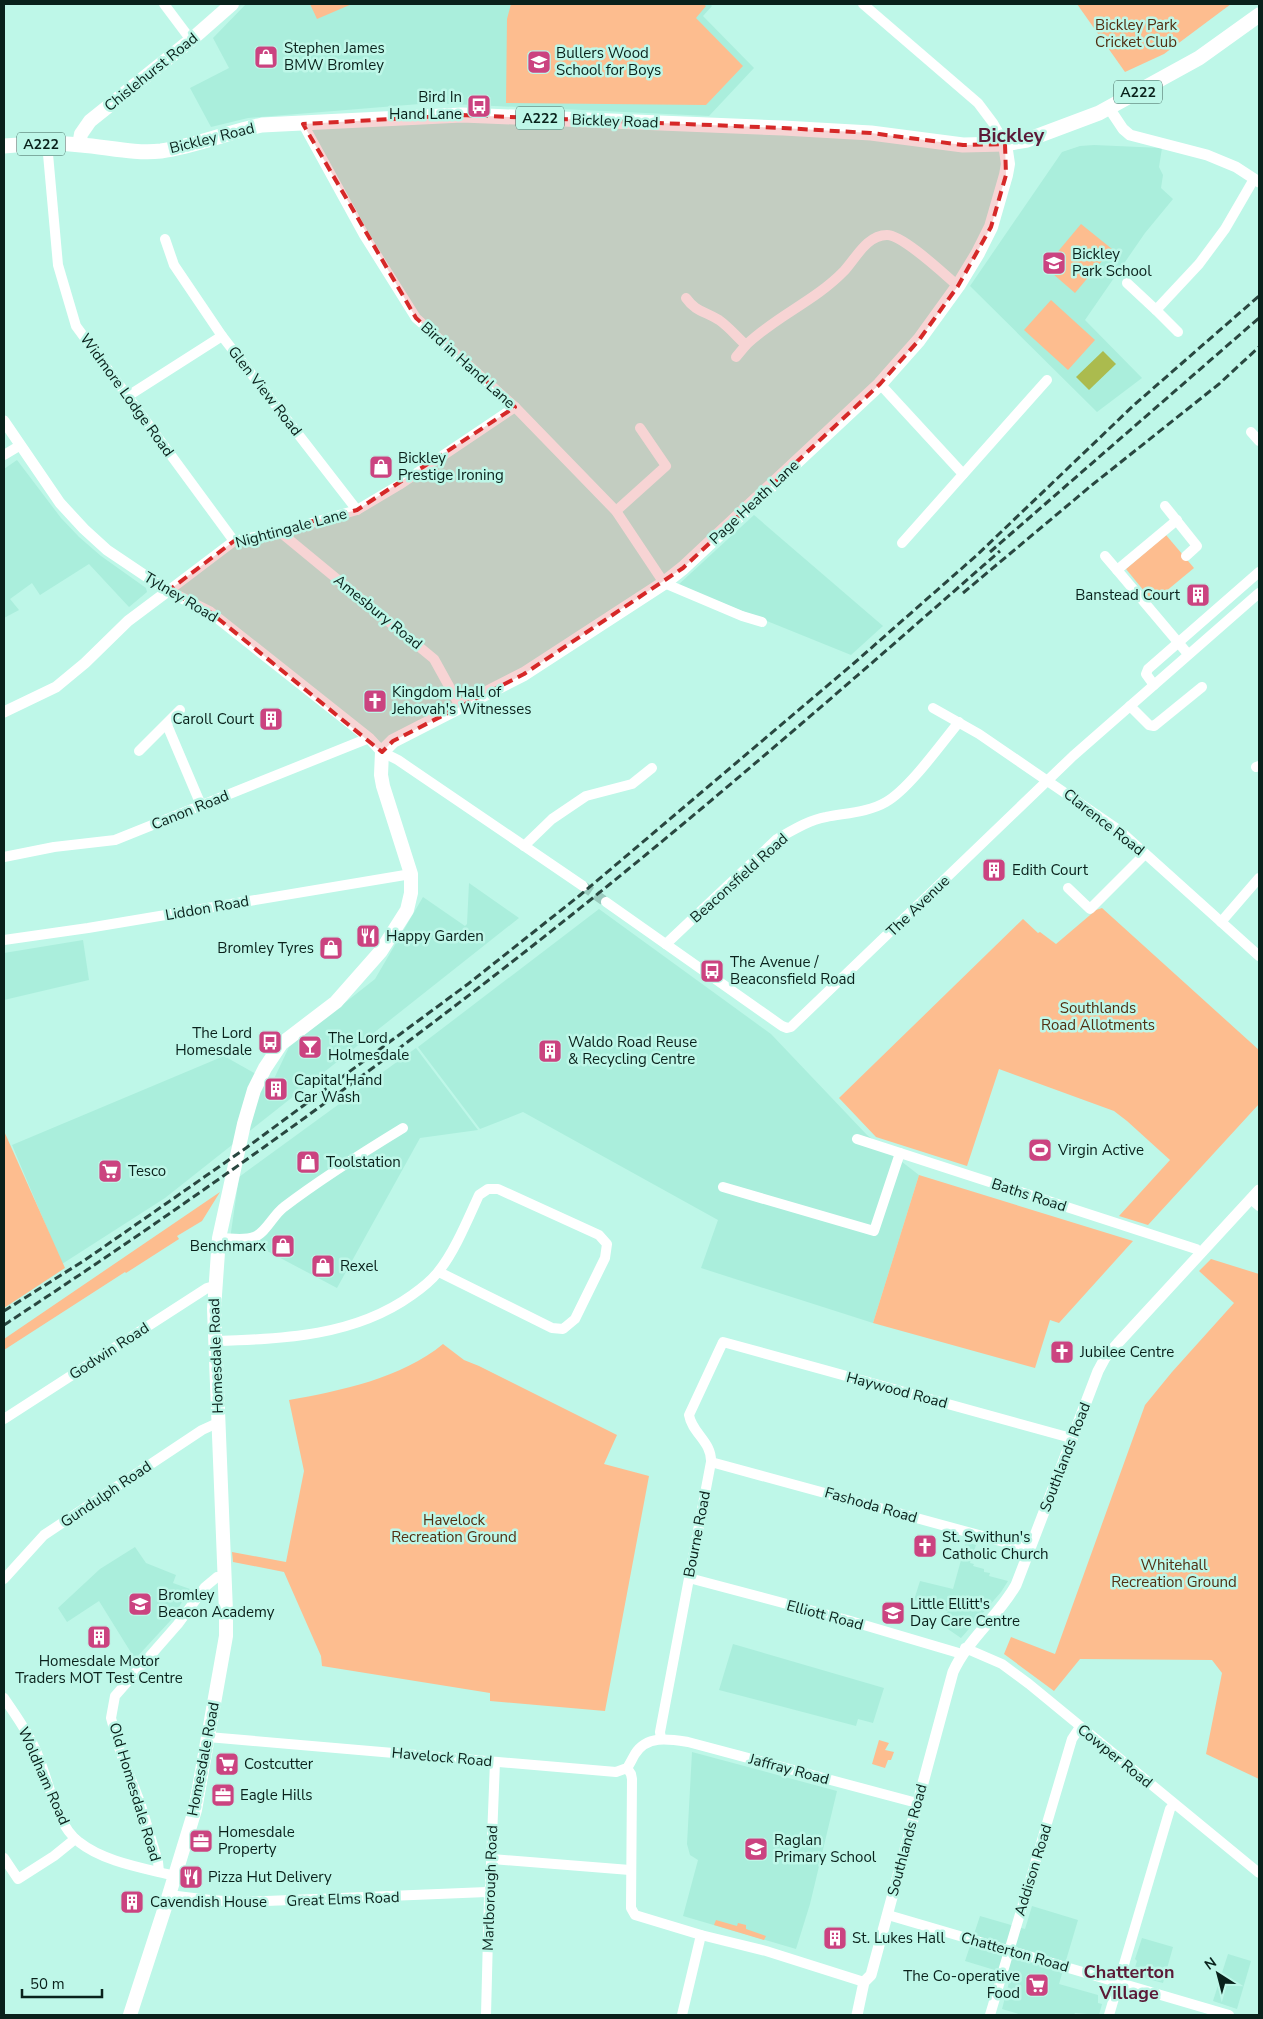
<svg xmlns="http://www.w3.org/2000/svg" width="1263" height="2019" font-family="'Nunito Sans',sans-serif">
<rect width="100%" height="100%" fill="#bef7e8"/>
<g fill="#aaeedc">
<path d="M246,4H710L712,6L703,16L754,68L709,116L432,103L248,118L211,127L190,88L229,68L213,38Z"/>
<path d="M1094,145L1162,148L1159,167L1163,175L1161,188L1173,199L1145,233L1085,320L1142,378L1097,412L970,286L1062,152L1080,146Z"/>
<path d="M17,460L61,518L79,537L101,556L146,588L147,592L129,607L89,564L40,595L32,583L10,599L19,610L4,618V469Z"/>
<path d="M754,515L883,626L851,655L678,585Z"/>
<path d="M469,883L519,918L165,1198L62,1264L12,1145L224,1056L272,1083L289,1047L375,979L423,897L465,926L467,924Z"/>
<path d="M599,909L771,1034L867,1135L919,1175L873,1323L701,1268L718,1220L523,1112L480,1129L418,1047Z"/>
<path d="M83,940L89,980L4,1000V953Z"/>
<path d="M416,1048L478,1130L420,1138L337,1288L269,1252L228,1253L239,1177Z"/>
<path d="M966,1542L976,1545L970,1563L974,1564L973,1566L984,1569V1572L990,1573L989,1576L1008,1581L1001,1592L961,1638L939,1623L948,1611L914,1600L920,1581L953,1589Z"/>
<path d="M135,1547L146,1563L176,1575L173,1583L190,1589L171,1620L135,1659L99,1601L67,1622L58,1608L100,1569Z"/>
<path d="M733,1644L884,1688L873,1723L858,1719L856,1726L719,1690Z"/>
<path d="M692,1752L837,1791L810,1904L796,1949L683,1916L698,1860L690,1855L687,1844Z"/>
<path d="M1032,1906L1078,1920L1059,1984L1098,1995V2003L1102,2004L1099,2015L1075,2013L1074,2015H1022L1002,2009L1011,1975L965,1961L980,1916L1025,1929Z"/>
<path d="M1142,1938L1173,1947L1163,1983L1137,1976L1134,1970L1137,1961L1135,1959Z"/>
<path d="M1228,1954L1251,1961L1237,2009L1213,2001Z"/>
</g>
<g fill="#fdbd8f">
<path d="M310,4H352L317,19Z"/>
<path d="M511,4H703L706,6L696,18L743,66L706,105L506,103L507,19Z"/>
<path d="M1077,4H1231L1164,54L1125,72Z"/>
<path d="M1081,224L1112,249L1075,293L1045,267Z"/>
<path d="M1051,300L1095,340L1068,370L1024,330Z"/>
<path d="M1166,535L1194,568L1153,602L1126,569Z"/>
<path d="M1102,908L1259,1050V1104L1148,1225L1119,1216L1170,1160L1127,1121L1114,1111L999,1069L967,1166L876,1137L839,1098L1023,919L1038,933L1040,932L1056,944L1096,910Z"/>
<path d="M4,1131L65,1268L4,1308Z"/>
<path d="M919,1175L1133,1241L1059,1323L1050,1320L1035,1368L873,1323Z"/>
<path d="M220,1192L202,1221L177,1236L179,1239L126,1273L125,1272L4,1350V1339Z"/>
<path d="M1211,1259L1259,1274V1779L1206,1754L1222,1673L1212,1660L1080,1659L1054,1691L1004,1654L1011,1637L1055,1654L1145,1405L1172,1372L1234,1303L1199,1271Z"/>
<path d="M443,1344L464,1360L479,1366L617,1435L604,1464L649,1476L605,1711L490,1701V1693L322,1666L321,1656L284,1572L233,1562L232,1552L286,1562L304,1471L289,1400C340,1391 402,1378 443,1344Z"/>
<path d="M879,1740L889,1743L885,1750L894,1752L891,1760H888L885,1768L872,1764Z"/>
<path d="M716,1920L737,1926L738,1923L746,1925V1929L766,1936L764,1940L714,1925Z"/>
</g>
<path fill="#abbb4e" d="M1103,351L1116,364L1089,390L1076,377Z"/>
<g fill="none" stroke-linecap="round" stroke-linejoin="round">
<path stroke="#9accbf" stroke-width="10" stroke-dasharray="10 5" stroke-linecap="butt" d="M583,886L606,902"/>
<g stroke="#fff" stroke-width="10">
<path d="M164,4L191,40"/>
<path d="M863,4L978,103L993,123L1005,144"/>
<path d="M303,124L364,235L416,318L515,407L616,511L664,583L742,616L762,622"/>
<path d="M47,143L58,265L76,326L234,541"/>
<path d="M165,239L174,265L222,336"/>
<path d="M1127,283L1156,310L1199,264L1225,229L1254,179"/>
<path d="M686,298C696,312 705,311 719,320C729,327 737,337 746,345C776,316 815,301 844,271C856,258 867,235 887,235C903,235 944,274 958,286"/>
<path d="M1156,310L1178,332"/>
<path d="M736,357L746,345"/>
<path d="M880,384L963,474"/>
<path d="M128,396L222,336L357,510"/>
<path d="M1251,432L1259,441"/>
<path d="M4,455L19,446"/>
<path d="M1165,506L1197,546L1186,556"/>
<path d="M616,511L666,466L640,428"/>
<path d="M1177,520L1117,570L1188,654"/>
<path d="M280,532L434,659L460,706"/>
<path d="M902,543L1047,380"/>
<path d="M1105,556L1117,570"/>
<path d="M168,591L234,541L280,532L357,510L399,485L515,407"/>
<path d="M1154,685L1146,674L1148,669L1259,572"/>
<path d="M1130,706L1149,725L1154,726L1202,687"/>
<path d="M933,708L979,734L1119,830L1259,956"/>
<path d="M167,725L201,805"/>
<path d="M139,751L180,710"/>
<path d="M382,752L398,760L583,886"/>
<path d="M1256,767L1259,766"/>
<path d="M524,846L552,819L586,796L632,784L652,768"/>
<path d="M4,857L54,847L115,840L369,738"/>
<path d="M1068,888L1090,909L1145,854"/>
<path d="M606,902L782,1026L787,1028L791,1027L1073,756L1259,593"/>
<path d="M1221,922L1259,878"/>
<path d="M4,940L88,928L411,874"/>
<path d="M666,944L777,839C793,830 809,820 826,817C846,813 869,812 886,802C909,789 941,744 959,722"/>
<path d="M857,1139L1196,1249L1201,1253"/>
<path d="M723,1187L874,1231L900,1153"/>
<path d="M1251,1199L1259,1206"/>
<path d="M219,1238C230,1238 244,1241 254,1237C266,1233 273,1215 284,1207C322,1178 362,1153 403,1128"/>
<path d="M216,1341C284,1339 355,1336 412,1295C422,1288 431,1281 438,1272C454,1253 468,1219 479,1195L488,1189H498L599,1235L607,1244L605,1258L575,1319L563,1329L552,1328L439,1272"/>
<path d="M4,1419L207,1288L214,1286"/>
<path d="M711,1462L1030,1549"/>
<path d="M689,1578L847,1620L962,1654"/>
<path d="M4,1579L44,1535L202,1430L213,1425H219"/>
<path d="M965,1648L1002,1664L1029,1684L1259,1873"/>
<path d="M4,1698C16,1716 29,1733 37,1753C49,1780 55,1824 79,1842C104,1862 144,1868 175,1876"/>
<path d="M208,1737L616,1772L627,1768C630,1764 632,1759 635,1754C647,1735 669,1739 688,1742L917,1803"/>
<path d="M661,1739L660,1732L711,1462C712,1442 692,1433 689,1415L723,1342L1071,1438"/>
<path d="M627,1768L631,1774L632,1779L631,1908L635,1915L701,1935L766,1951L864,1982"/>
<path d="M4,1858L18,1879L54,1856L75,1839"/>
<path d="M492,1859L630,1870"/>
<path d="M159,1872L158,1862L140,1802L120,1751L111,1718L115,1696L178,1624L205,1587L217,1577H224"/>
<path d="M169,1895L210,1900L241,1902L487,1892"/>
<path d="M888,1915L1229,2015"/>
<path d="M486,2015L489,1897L487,1892L490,1888L495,1762"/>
<path d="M682,2015L701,1935"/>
<path d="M990,2015L1072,1739L1080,1727"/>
<path d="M1109,2015L1170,1809L1174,1804"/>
</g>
<g stroke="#fff" stroke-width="11">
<path d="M1109,108L1123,129L1130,135L1207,155L1236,167L1259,182"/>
<path d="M4,421L60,503L84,529L107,550L168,591L210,612L369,738L382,752"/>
<path d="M4,712L56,687L85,663L128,621L168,591"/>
<path d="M857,2015L864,1982L871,1975L953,1672C968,1639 998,1617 1016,1585L1098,1371L1105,1358L1118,1343L1259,1190"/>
</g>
<g stroke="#fff" stroke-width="14">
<path d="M79,145L81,134L90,121L191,40L232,4"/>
<path d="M130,2015L169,1895L195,1810L226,1636V1612L214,1309L219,1238L244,1124L254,1090L265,1068L281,1044L336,1002L381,951L407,910L411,893V874L383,786L381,775L382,752L393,741L524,674L664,583L683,568L880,384L919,340L958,286L978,253L991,227L1006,175L1008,164L1005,144"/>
</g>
<path stroke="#fff" stroke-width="15" d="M4,146C29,144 55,142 81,145C107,147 135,154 161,151C196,146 228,132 262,125L462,115L783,128L871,133L963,145L1005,144L1027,140L1099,113L1199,58L1259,15"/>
<g stroke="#294740" stroke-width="3" stroke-dasharray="8 4" stroke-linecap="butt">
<path d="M990,552L1259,318"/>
<path d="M963,593L1092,485L1219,384L1259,347"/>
<path d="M4,1311L85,1260L246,1148L468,984L579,896L853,664L977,555L1134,405L1259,296"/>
<path d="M4,1325C204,1194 398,1054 584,905C726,791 863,671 1000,551"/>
</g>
</g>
<path fill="#d62828" fill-opacity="0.2" stroke="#d62828" stroke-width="4" stroke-dasharray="10 6" stroke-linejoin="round" d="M462,115L783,128L871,133L963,145L1005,144L1006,175L991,227L958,286L919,340L880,384L683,568L524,674L393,741L382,752L210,612L168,591L234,541L357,510L515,407L416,318L303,124Z"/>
<defs>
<g id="shop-square" transform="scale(1.25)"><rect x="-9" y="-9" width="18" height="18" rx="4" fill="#cb4380" stroke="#bef7e8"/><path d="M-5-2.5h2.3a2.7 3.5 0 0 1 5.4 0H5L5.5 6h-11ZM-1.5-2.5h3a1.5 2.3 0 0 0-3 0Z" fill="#fff"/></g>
<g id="school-square" transform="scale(1.25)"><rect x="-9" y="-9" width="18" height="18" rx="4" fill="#cb4380" stroke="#bef7e8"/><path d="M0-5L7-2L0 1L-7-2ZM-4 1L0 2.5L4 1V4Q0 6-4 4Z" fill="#fff"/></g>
<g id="bus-square" transform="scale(1.25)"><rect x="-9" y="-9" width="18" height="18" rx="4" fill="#cb4380" stroke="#bef7e8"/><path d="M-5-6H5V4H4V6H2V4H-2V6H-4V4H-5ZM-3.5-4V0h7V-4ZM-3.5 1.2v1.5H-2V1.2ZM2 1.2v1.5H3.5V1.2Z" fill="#fff"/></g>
<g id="building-square" transform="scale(1.25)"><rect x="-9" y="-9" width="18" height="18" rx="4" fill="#cb4380" stroke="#bef7e8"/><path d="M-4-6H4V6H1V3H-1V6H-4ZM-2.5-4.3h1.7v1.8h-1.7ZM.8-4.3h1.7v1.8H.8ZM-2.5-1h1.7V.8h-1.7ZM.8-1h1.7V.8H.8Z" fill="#fff"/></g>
<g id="church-square" transform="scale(1.25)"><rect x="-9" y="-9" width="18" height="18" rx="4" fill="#cb4380" stroke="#bef7e8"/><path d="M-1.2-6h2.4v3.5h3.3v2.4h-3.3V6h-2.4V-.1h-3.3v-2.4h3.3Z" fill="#fff"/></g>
<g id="restaurant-square" transform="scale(1.25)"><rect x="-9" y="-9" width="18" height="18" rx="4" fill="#cb4380" stroke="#bef7e8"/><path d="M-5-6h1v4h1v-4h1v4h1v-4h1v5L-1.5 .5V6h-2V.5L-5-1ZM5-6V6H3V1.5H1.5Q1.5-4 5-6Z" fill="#fff"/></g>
<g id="bar-square" transform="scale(1.25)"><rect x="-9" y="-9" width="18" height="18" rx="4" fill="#cb4380" stroke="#bef7e8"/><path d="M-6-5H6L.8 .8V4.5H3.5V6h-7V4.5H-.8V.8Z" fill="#fff"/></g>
<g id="stadium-square" transform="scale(1.25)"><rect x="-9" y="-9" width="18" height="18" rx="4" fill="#cb4380" stroke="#bef7e8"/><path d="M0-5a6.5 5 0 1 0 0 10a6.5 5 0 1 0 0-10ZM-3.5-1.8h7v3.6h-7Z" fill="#fff"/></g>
<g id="supermarket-square" transform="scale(1.25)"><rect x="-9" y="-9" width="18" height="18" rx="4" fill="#cb4380" stroke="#bef7e8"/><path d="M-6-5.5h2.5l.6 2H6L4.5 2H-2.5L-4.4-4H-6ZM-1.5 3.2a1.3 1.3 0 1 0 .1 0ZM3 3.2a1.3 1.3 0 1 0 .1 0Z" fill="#fff"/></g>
<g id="office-square" transform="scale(1.25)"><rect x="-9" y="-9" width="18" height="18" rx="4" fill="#cb4380" stroke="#bef7e8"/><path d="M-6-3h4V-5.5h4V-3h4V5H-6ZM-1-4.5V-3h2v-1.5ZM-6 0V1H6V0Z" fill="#fff"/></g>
</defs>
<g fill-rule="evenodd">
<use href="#shop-square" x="266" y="57"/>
<use href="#school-square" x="539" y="62"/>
<use href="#bus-square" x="479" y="106"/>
<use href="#school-square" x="1054" y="263"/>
<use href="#shop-square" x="381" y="467"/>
<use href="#building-square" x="1198" y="595"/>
<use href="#church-square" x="375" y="701"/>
<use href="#building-square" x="271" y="719"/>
<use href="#building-square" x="994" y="870"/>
<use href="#restaurant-square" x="368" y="936"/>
<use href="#shop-square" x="331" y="948"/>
<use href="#bus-square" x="712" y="971"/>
<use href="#bus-square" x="270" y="1042"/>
<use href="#bar-square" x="310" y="1047"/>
<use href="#building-square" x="550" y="1051"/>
<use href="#building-square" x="276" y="1089"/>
<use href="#stadium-square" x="1040" y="1150"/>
<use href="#shop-square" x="308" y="1162"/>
<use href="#supermarket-square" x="110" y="1171"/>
<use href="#shop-square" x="283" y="1246"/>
<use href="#shop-square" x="323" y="1266"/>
<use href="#church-square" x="1062" y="1352"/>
<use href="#church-square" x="925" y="1546"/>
<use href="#school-square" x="140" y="1604"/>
<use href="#school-square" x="893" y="1613"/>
<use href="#building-square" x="99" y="1637"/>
<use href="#supermarket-square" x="227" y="1764"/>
<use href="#office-square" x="223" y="1795"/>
<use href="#office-square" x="201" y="1841"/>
<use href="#school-square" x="756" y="1849"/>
<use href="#restaurant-square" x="191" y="1877"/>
<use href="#building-square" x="132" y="1902"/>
<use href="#building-square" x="835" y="1938"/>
<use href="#supermarket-square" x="1037" y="1985"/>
</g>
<g text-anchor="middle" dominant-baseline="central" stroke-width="5" stroke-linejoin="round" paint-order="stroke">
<g fill="#bef7e8" stroke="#3f6158" stroke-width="1">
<rect x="1114" y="80.5" width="48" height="23" rx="4"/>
<rect x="516" y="106.5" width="48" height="23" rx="4"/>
<rect x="17" y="132.5" width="48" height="23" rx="4"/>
</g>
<g font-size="14" font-weight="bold" fill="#09211b">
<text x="1138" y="92">A222</text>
<text x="540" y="118">A222</text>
<text x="41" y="144">A222</text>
</g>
<g font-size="15" fill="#512e11" stroke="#bef7e8">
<text x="1136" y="25">Bickley Park<tspan x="1136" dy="17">Cricket Club</tspan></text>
<text x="1098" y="1008">Southlands<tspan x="1098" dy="17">Road Allotments</tspan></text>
<text x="454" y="1520">Havelock<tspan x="454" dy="17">Recreation Ground</tspan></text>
<text x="1174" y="1565">Whitehall<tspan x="1174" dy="17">Recreation Ground</tspan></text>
</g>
<g font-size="15" fill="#09211b" stroke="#bef7e8" text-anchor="start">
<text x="284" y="48">Stephen James<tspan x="284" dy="17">BMW Bromley</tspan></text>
<text x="556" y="53">Bullers Wood<tspan x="556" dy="17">School for Boys</tspan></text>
<text x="462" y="97" text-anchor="end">Bird In<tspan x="462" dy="17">Hand Lane</tspan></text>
<text x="1072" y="254">Bickley<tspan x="1072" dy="17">Park School</tspan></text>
<text x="398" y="458">Bickley<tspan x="398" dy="17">Prestige Ironing</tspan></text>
<text x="1180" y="595" text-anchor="end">Banstead Court</text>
<text x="392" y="692">Kingdom Hall of<tspan x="392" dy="17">Jehovah's Witnesses</tspan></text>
<text x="254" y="719" text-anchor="end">Caroll Court</text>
<text x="1012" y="870">Edith Court</text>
<text x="386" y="936">Happy Garden</text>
<text x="314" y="948" text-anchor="end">Bromley Tyres</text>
<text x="730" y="962">The Avenue /<tspan x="730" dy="17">Beaconsfield Road</tspan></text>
<text x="252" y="1033" text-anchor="end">The Lord<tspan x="252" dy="17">Homesdale</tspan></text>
<text x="328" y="1038">The Lord<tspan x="328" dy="17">Holmesdale</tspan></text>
<text x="568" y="1042">Waldo Road Reuse<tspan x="568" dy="17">&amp; Recycling Centre</tspan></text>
<text x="294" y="1080">Capital Hand<tspan x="294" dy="17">Car Wash</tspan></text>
<text x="1058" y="1150">Virgin Active</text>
<text x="326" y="1162">Toolstation</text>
<text x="128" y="1171">Tesco</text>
<text x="266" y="1246" text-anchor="end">Benchmarx</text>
<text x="340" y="1266">Rexel</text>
<text x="1080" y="1352">Jubilee Centre</text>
<text x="942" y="1537">St. Swithun's<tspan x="942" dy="17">Catholic Church</tspan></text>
<text x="158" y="1595">Bromley<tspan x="158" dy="17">Beacon Academy</tspan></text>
<text x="910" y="1604">Little Ellitt's<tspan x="910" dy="17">Day Care Centre</tspan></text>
<text x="99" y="1661" text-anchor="middle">Homesdale Motor<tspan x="99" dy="17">Traders MOT Test Centre</tspan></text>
<text x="244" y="1764">Costcutter</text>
<text x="240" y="1795">Eagle Hills</text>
<text x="218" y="1832">Homesdale<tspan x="218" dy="17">Property</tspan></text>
<text x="774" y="1840">Raglan<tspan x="774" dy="17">Primary School</tspan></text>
<text x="208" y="1877">Pizza Hut Delivery</text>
<text x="150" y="1902">Cavendish House</text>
<text x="852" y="1938">St. Lukes Hall</text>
<text x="1020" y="1976" text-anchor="end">The Co-operative<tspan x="1020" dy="17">Food</tspan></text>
</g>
<g font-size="15" fill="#09211b" stroke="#bef7e8">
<text transform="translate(151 72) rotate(-39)">Chislehurst Road</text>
<text transform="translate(615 121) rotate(2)">Bickley Road</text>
<text transform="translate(212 138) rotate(-14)">Bickley Road</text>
<text transform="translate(468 365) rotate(42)">Bird in Hand Lane</text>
<text transform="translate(265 391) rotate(52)">Glen View Road</text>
<text transform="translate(127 395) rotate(54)">Widmore Lodge Road</text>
<text transform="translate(754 502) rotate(-43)">Page Heath Lane</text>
<text transform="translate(291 528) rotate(-15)">Nightingale Lane</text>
<text transform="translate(181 597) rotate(31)">Tylney Road</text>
<text transform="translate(378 612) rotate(39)">Amesbury Road</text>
<text transform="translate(190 810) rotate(-22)">Canon Road</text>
<text transform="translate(1104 822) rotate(38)">Clarence Road</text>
<text transform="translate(739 878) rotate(-42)">Beaconsfield Road</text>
<text transform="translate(918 906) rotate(-44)">The Avenue</text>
<text transform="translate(207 908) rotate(-10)">Liddon Road</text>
<text transform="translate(1029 1195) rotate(18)">Baths Road</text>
<text transform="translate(109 1351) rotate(-33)">Godwin Road</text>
<text transform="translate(216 1356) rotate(-92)">Homesdale Road</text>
<text transform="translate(897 1390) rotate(15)">Haywood Road</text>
<text transform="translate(1065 1457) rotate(-69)">Southlands Road</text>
<text transform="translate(106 1494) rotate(-34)">Gundulph Road</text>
<text transform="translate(871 1505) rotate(16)">Fashoda Road</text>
<text transform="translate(697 1534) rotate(-79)">Bourne Road</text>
<text transform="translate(825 1615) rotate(15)">Elliott Road</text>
<text transform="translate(1115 1756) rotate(39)">Cowper Road</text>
<text transform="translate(442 1757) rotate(5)">Havelock Road</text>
<text transform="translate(203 1759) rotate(-79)">Homesdale Road</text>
<text transform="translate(789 1769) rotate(15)">Jaffray Road</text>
<text transform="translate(44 1776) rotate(66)">Woldham Road</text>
<text transform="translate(135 1792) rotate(73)">Old Homesdale Road</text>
<text transform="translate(907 1840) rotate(-75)">Southlands Road</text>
<text transform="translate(1033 1870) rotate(-73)">Addison Road</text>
<text transform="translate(490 1888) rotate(-88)">Marlborough Road</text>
<text transform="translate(343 1899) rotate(-2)">Great Elms Road</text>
<text transform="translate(1015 1952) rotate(16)">Chatterton Road</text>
</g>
<g font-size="18" font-weight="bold" fill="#5b1a37" stroke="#bef7e8">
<text x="1129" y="1972">Chatterton<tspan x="1129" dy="21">Village</tspan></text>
</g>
<g font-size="20" font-weight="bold" fill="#5b1a37" stroke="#bef7e8">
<text x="1011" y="135">Bickley</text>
</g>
</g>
<rect width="1263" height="2019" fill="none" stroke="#09211b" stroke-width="10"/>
<g transform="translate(1218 1974) rotate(324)" stroke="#bef7e8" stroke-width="4" paint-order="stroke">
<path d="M0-4L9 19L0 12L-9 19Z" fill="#09211b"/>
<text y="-8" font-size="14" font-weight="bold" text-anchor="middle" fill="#09211b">N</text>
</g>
<path d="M22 1989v8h80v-8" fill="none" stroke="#09211b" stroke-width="2.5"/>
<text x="30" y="1989" font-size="15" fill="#09211b" stroke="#bef7e8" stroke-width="4" paint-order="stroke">50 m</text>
</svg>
